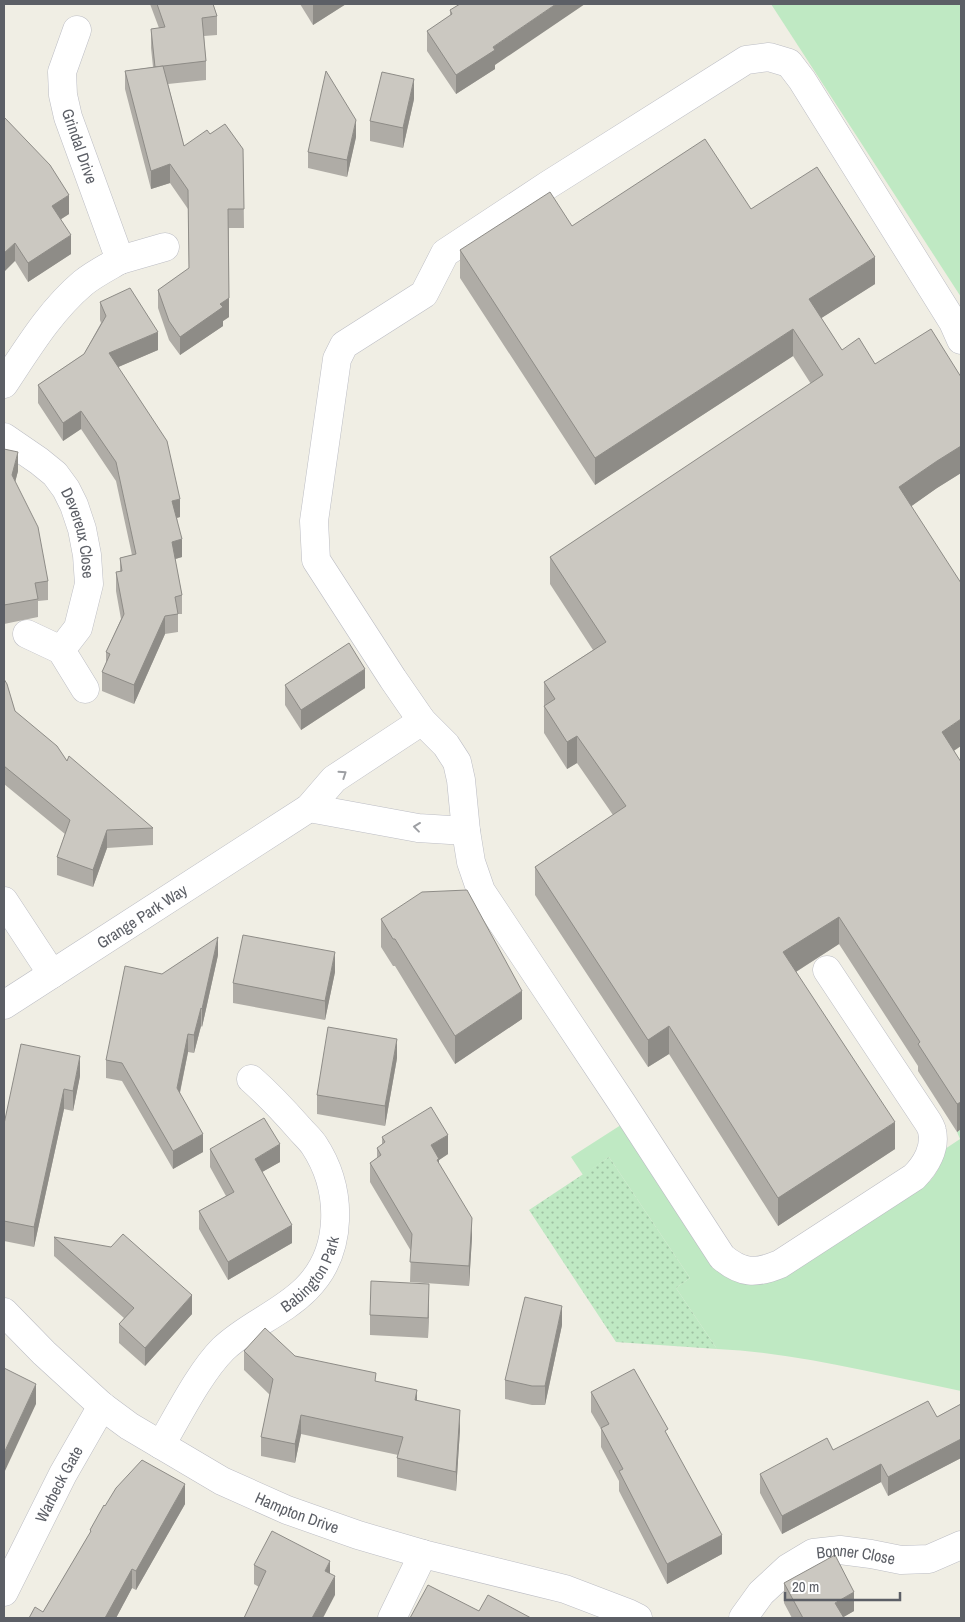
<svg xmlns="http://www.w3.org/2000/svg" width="965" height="1622" font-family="'Archivo Narrow',sans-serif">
<defs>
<pattern id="garden-dots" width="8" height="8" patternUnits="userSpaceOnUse" patternTransform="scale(1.25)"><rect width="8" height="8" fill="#bfe9c3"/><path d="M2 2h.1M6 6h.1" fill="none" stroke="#9ec0a2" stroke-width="1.8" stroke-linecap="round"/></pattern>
</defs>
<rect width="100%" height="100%" fill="#f0eee4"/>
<g fill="#bfe9c3">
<path d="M771,4H961V297Z"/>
<path d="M624,1123L716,1265L782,1276L930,1181C938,1172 941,1164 942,1151L960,1139L957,1132L961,1129V1391C881,1375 799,1353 717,1349L676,1288L690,1278L609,1157L583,1175L571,1157Z"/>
</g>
<path fill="url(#garden-dots)" d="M609,1157L690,1278L676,1288L717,1349L616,1342L529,1210Z"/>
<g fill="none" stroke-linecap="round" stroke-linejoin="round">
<g stroke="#bcbdc4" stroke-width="29">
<g id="minor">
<path d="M120,260L165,247"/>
<path d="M4,384C28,348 50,311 83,283C94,274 108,267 120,260L68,117L63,95L62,72L77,30"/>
<path id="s1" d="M4,437L39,461L55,474L66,489L74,505L82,529L87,555L89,584L78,628L61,650L85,689"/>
<path d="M27,634L61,650"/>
<path d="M309,808L418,828L466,831"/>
<path d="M4,901L52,974"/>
<path d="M827,970L922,1113C925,1118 931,1125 932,1131C936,1148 926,1165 914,1177L780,1264C756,1274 742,1274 722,1257L622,1103L481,891L471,862L466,831L461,780L457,762L446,745L422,721L393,679L316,560L314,521L337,359L344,345L424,294L445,253L548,185L746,60L769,57L789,63L802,80L953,322L961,340"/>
<path id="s2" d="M4,1005L309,808L334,779L422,721"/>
<path id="s3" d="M4,1312L44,1353L102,1406L129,1426L222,1481L287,1510L358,1535L423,1554L565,1589L628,1613L638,1618"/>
<path id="s4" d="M161,1445C178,1416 200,1372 223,1349C248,1325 281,1314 306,1289C344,1251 343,1189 314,1145C310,1139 304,1134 299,1128C284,1111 268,1094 251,1079"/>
<path id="s5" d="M4,1592L63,1474L102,1406"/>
<path d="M392,1618L423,1554"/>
<path id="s6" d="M743,1618L761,1593L788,1568L813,1553L840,1550L871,1554L901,1560L929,1559L961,1545"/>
</g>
</g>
<use href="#minor" stroke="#fff" stroke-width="28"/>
</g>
<g fill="#afaca6">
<path d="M150,4H213L217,16V35L204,36L206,61V80L168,84L184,146L210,134L243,149L244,228H229V317L223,321V326L180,355L169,340L158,308V290L189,269L188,209L170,183L151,189L125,89V71L153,67L151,48V29L159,28Z"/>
<path d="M300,4H346L313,25Z"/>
<path d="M450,10L495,65V69L456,94L427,51V31L450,16Z"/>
<path d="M414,99L403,148L370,141V121Z"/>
<path d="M4,117L69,214L61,219L71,254L28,282L15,261Z"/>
<path d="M356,137L347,177L308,168V152Z"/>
<path d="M751,209L875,284L821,318L842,350L875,364L961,377V473L937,488L911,506L954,751L961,762V1129L957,1132L918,1071V1066L839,944L796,972L895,1149L778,1226L669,1054L648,1067L535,895V867L613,815L577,763L567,769L544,733V682L593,650L550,584V557L811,384L793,356L595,485L460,278V250L572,226Z"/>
<path d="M100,302L158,350L118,367L180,517L177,518L182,557L175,559L182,595V614H178V632L165,634L134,704L102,691V672L106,663V652L121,619L116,591V572H120V558L132,555L116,481L81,429L63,441L38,403V385L84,354L101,323L100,320Z"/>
<path d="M4,449L18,471L15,482L48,581V600L38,601V617L4,624Z"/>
<path d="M4,679L15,711L67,761L153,828V845L107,848L93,887L57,875V857L65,834L4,784Z"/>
<path d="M285,685L365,688L301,730L285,705Z"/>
<path d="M381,919L522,1019L455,1064L395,966H393L381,947Z"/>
<path d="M218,955L202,1027L201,1026L194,1053L188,1052L180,1093L203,1152L173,1169L122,1081L106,1078V1060L162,974Z"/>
<path d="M335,972L325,1020L233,1003V983Z"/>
<path d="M397,1058L385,1126L317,1114V1095Z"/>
<path d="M80,1076L73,1111L64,1109L34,1247L4,1241V1124Z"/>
<path d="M382,1137L448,1154L439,1160V1165L472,1237L469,1286L410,1282L411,1251L370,1182V1163L377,1158V1148L382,1145Z"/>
<path d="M210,1149L280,1162L262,1172L292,1243L228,1280L199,1229V1211L226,1196L210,1167Z"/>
<path d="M54,1237L192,1314L145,1366L119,1343V1324L124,1318L54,1256Z"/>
<path d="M429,1304L428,1338L370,1335V1315Z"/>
<path d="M562,1325L545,1405H532L505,1399V1380Z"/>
<path d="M244,1351L295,1356L376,1381L417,1400L460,1429L456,1491L397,1477V1458L398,1455L301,1434L295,1463L261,1456V1437L270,1395L244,1370Z"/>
<path d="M591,1392L668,1436L722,1554L667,1584L619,1491V1481L601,1447V1429L591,1412Z"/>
<path d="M961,1404V1458L888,1496L881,1482L782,1534L760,1493V1474L937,1417Z"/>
<path d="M185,1504L136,1590L132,1588L116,1618H29L43,1612L90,1533V1530L105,1506Z"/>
<path d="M254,1565L330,1573L335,1595L259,1587L254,1584Z"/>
<path d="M960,1581H961V1603L960,1601Z"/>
<path d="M784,1583L854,1611L843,1617L844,1618H792L784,1603Z"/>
</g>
<g fill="#8e8c87">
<path d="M315,4H346L313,25V5Z"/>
<path d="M556,4H585L495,65V69L456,94V75L493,47Z"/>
<path d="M414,79V99L403,148V128Z"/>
<path d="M356,120V137L347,177V160Z"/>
<path d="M170,164V183L151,189V171Z"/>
<path d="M69,195V214L52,225V206Z"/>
<path d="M71,235V254L28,282V263Z"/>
<path d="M15,243V261L4,272V253Z"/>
<path d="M875,257V284L809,326V299Z"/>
<path d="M229,298V317L223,321V326L180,355V337L220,304Z"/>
<path d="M793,329V356L595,485V458Z"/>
<path d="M158,332V350L109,371V353Z"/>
<path d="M81,411V429L63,441V423Z"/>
<path d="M961,446V473L937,488L899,515V487L937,461Z"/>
<path d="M18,452V471L12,494V475Z"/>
<path d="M180,499V517L172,519V501Z"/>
<path d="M182,539V557L172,560V542Z"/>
<path d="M165,616V634L134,704V685Z"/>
<path d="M365,669V688L301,730V710Z"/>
<path d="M961,719V746L942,759V732Z"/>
<path d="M577,736V763L567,769V742Z"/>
<path d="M107,830V848L93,887V870Z"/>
<path d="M839,917V944L783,980V952Z"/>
<path d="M218,937V955L202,1027V1009Z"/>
<path d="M335,952V972L325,1020V1001Z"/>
<path d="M522,991V1019L455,1064V1036Z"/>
<path d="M201,1008V1026L194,1053V1035Z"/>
<path d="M669,1026V1054L648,1067V1040Z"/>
<path d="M188,1034V1052L177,1106V1088Z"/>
<path d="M397,1039V1058L385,1126V1106Z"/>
<path d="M80,1056V1076L73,1111V1091Z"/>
<path d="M64,1089V1109L34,1247V1227Z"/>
<path d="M961,1102V1129L957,1132V1104Z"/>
<path d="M895,1122V1149L778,1226V1198Z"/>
<path d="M203,1134V1152L173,1169V1151Z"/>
<path d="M448,1135V1154L439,1160V1178L431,1145Z"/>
<path d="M280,1144V1162L255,1176V1159Z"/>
<path d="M472,1218V1237L469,1286V1266Z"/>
<path d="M292,1225V1243L228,1280V1262Z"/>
<path d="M429,1284V1304L428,1338V1318Z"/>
<path d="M192,1295V1314L145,1366V1348Z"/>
<path d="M562,1306V1325L545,1405V1386Z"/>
<path d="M36,1384V1404L4,1473V1453Z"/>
<path d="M417,1390V1409L415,1400Z"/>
<path d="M460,1410V1429L456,1491V1472Z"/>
<path d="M301,1415V1434L295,1463V1444Z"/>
<path d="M961,1439V1458L888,1496V1477Z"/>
<path d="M881,1464V1482L782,1534V1516Z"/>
<path d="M185,1484V1504L136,1590V1571Z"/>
<path d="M722,1535V1554L667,1584V1564Z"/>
<path d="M330,1561V1581L325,1571Z"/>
<path d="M132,1569V1588L116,1618H105Z"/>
<path d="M335,1576V1595L323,1618H312Z"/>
<path d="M854,1592V1611L842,1618L835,1603Z"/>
</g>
<g fill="#cbc8c1" stroke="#8e8c87">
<path d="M157,4H213L217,16L202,18L206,61L155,67L151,29L165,27Z"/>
<path d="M460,4H556L493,47L495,50L456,75L427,31L452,14L450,10Z"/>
<path d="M163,66L184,146L207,130L210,134L225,124L243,149L244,209H228L229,298L220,304L223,307L180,337L169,321L158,290L189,268L188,190L170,164L151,171L125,71Z"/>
<path d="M326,71L356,120L347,160L308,152Z"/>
<path d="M382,72L414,79L403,128L370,121Z"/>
<path d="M4,117L50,165L69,195L52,206L71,235L28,263L15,243L4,253Z"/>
<path d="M705,139L751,209L817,167L875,257L809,299L842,350L859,338L875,364L931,329L961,377V446L937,461L899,487L961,583V719L942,732L961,762V1102L957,1104L918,1044L920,1042L839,917L783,952L895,1122L778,1198L669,1026L648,1040L535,867L626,806L577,736L567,742L544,706L555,699L544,682L606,642L550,557L823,375L793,329L595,458L460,250L550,192L572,226Z"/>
<path d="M130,288L158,332L109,353L167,441L180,499L172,501L182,539L172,542L182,595L175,597L178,614L165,616L134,685L102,672L110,654L106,652L124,614L116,572L122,571L120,558L136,554L116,462L81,411L63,423L38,385L84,354L106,316L100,302Z"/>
<path d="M4,449L18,452L12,475L38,527L48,581L35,583L38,599L4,605Z"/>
<path d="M349,643L365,669L301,710L285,685Z"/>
<path d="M4,679L7,684L15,711L57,746L67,761L69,756L153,828L107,830L93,870L57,857L70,820L4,766Z"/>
<path d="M467,890L522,991L455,1036L395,939H393L381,919L422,892Z"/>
<path d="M243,935L335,952L325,1001L233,983Z"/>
<path d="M218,937L202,1009L201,1008L194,1035L188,1034L177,1088L203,1134L173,1151L122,1063L106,1060L125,966L162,974Z"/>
<path d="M328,1027L397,1039L385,1106L317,1095Z"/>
<path d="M21,1044L80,1056L73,1091L64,1089L34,1227L4,1221V1124Z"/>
<path d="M431,1107L448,1135L431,1145L439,1159L437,1160L472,1218L469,1266L410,1262L412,1234L370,1163L381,1155L377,1148L385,1142L382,1137Z"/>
<path d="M264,1118L280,1144L255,1159L292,1225L228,1262L199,1211L234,1192L210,1149Z"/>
<path d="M123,1234L192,1295L145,1348L119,1324L134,1308L54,1237L111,1247Z"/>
<path d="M371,1281L429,1284L428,1318L370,1315Z"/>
<path d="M525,1297L562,1306L545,1386H532L505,1380Z"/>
<path d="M265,1328L295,1356L376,1373L375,1381L417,1390L415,1400L460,1410L456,1472L397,1458L403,1437L301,1415L295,1444L261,1437L273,1379L244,1351Z"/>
<path d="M4,1368L36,1384L4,1453Z"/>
<path d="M634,1369L668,1429L665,1431L722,1535L667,1564L619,1471L623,1469L601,1428L609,1424L591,1392Z"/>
<path d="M928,1401L937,1417L961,1404V1439L888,1477L881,1464L782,1516L760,1474L827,1438L833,1450Z"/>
<path d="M142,1460L185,1484L136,1571L132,1569L105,1618H29L35,1607L43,1612L91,1531L90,1530L104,1505L105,1506L116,1488Z"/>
<path d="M272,1531L330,1561L325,1571L335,1576L312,1618H244L266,1571L254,1565Z"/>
<path d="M835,1555L854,1592L835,1603L844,1618H803L784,1583Z"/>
<path d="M428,1585L479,1611L488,1595L531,1618H410Z"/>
</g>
<defs><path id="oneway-chevron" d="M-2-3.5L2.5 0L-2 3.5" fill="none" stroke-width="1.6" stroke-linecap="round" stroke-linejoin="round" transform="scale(1.25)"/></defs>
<g stroke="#9d9fa3">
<use href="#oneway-chevron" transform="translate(343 774) rotate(-34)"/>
<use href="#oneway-chevron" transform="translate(417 827) rotate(-173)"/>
</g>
<g text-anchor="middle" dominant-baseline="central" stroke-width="4" stroke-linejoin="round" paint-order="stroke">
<g font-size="16" fill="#5c5f66" stroke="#fff">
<text transform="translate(80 146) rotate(71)">Grindal Drive</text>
<text stroke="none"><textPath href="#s1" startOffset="128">Devereux Close</textPath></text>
<text stroke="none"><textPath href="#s2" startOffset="164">Grange Park Way</textPath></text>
<text stroke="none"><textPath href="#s4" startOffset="232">Babington Park</textPath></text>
<text stroke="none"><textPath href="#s5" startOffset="121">Warbeck Gate</textPath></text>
<text stroke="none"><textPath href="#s3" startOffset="359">Hampton Drive</textPath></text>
<text stroke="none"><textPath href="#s6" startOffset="140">Bonner Close</textPath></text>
</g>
</g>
<rect width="965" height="1622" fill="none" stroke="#5c5f66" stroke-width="10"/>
<path d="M785 1592v8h115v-8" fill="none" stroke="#5c5f66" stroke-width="2.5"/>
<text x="792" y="1592" font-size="15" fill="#5c5f66" stroke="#ffffff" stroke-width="4" paint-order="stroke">20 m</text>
</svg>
